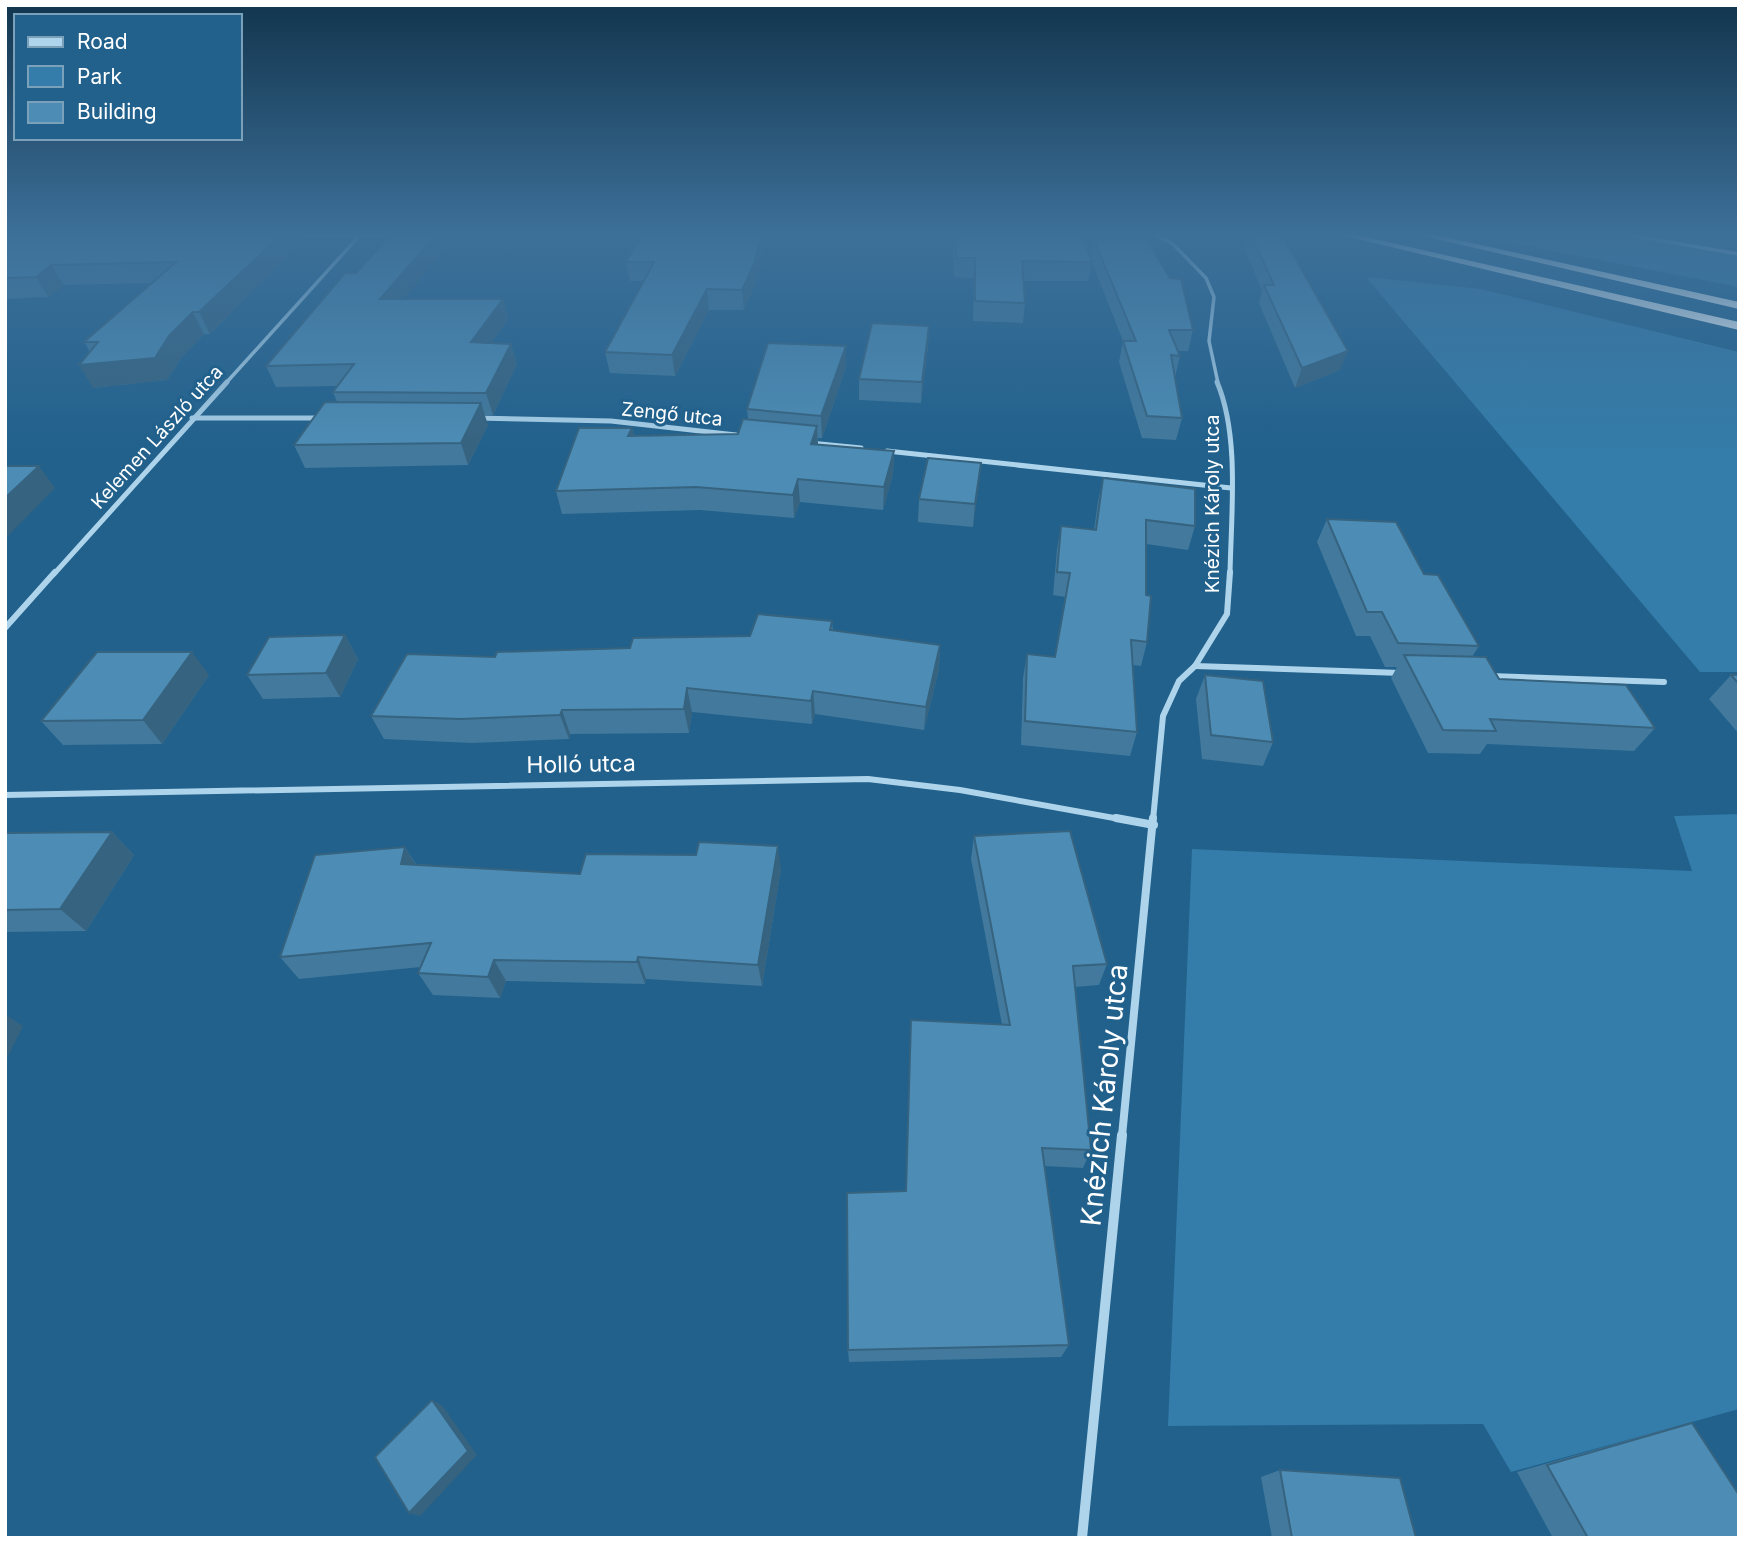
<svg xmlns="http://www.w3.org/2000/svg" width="1744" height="1543" font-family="Inter,sans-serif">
<rect width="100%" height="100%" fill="#21618c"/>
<g fill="#347ca9">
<path d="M1471,235H1618L1739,255V287Z"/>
<path d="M1366,277L1481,289L1739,352V672H1700Z"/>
<path d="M1739,814V1409L1511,1472L1483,1424L1168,1426L1192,849L1692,871L1674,816Z"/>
</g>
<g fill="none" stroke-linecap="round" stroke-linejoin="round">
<g stroke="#aed4eb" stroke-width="3.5">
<path d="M295,235H409"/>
<path d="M1156,235L1173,244L1206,278L1214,297L1209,341L1218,383"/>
<path d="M1629,235L1739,254"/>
<path d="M226,383L360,235"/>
</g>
<g stroke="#aed4eb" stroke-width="5">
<path d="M1217,382C1240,436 1231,515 1230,574"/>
<path d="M192,418H320"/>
<path d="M476,418L611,421L736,435"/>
<path d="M810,443L861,448"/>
<path d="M887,451L1231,488"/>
<path d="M54,574L227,382"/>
</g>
<g stroke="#aed4eb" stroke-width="6">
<path d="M5,628L55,572"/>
<path d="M1195,666L1401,673"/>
<path d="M1490,676L1664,682"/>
<path d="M5,795L868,779L960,790L1125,820"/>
<path d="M1153,820L1163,716L1179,681L1195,666L1227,614L1230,572"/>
</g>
<g stroke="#aed4eb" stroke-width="8">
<path d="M1116,818L1154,825"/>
<path d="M1122,1136L1153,818"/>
</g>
<path stroke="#aed4eb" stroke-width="10" d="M1082,1538L1122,1135"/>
<g fill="#fff" fill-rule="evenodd">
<path d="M1341,235H1357L1739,322V330Z"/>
<path d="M1419,235H1436L1739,302V309Z"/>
</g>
</g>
<g fill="#42799c">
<path d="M5,235L304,240L210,334H204L181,358L167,380L93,388L90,352L84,342L152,283L64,285L49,297L5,299Z"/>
<path d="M642,235H768L756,283L744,310H709L675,376L610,373L605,352L643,281H630L626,262Z"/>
<path d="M953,235H1082L1091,259L1094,240L1193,330L1188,351H1178L1180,356L1175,377L1182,418L1176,440L1142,438L1119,362L1123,341L1092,262L1088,281H1023L1025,303L1023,323L973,321L974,278L954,277Z"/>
<path d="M1248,235H1282L1340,370L1295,388L1259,303L1262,290L1244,247Z"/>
<path d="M404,299H503L508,319L491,343L511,344L517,364L493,415H484L488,425L468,465L305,468L294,445L337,402L333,392L337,386L276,387L266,366Z"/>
<path d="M929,326L928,346L921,403L859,400V379Z"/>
<path d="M846,367L822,438H818V445L894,451L893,474L883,510L800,502L794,518L700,510L562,514L556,491L632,428L634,436L738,434L748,419L747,409Z"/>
<path d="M981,463L973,527L918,522L919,499Z"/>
<path d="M1103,478L1195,526L1188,550L1146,544L1147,642L1141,666L1133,665L1137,732L1130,756L1021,745L1023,678L1027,654L1055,657L1065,597L1053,595L1057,549L1061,526L1094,530L1098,501Z"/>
<path d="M1327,519L1424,574L1479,646L1472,657L1499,679L1655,728L1634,751L1487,744L1480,754L1428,753L1391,678L1397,667H1385L1370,636H1356L1317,542Z"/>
<path d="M832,621L833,631L940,645L939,669L924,730L815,714L812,724L692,712L689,733L570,734L569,739L472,743L384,739L371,716L495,657L630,648L750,636Z"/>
<path d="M345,635L358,659L340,697L263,699L247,675Z"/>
<path d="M209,675L162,744L63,745L41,721Z"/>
<path d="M1205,675L1273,742L1263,766L1202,759L1196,699Z"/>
<path d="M1731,675H1739V734L1709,699Z"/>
<path d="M112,832L134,855L86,931L5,932V833Z"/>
<path d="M974,836L1107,964L1099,985L1075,987L1091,1150L1083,1168L1044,1166L1069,1345L1061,1357L849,1362L848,1350L906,1191L911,1020L1002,1025L971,859Z"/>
<path d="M405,847L416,864L580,874L781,869L762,986L646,979L645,984L506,981L500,998L433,995L418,973L421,967L299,979L280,957Z"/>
<path d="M1692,1423L1739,1538H1553L1517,1472L1656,1432Z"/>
<path d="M1280,1470L1416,1538H1272L1261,1477Z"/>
</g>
<g fill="#36637f">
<path d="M281,235H302L304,240L210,334L199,312Z"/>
<path d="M436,235H457L387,319L380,299Z"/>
<path d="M762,235H768L756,283L744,310L742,290Z"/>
<path d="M51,265L64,285L49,297L36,277Z"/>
<path d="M707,289L709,310L675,376L672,355Z"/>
<path d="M503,299L508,319L477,363L471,342Z"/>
<path d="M193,312L204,334L181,358L167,380L93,388L79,365L169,336Z"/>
<path d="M929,326L928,346L921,403L922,382Z"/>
<path d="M511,344L517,364L493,415L486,393Z"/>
<path d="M846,346V367L822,438L821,416Z"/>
<path d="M1348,351L1340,370L1295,388L1302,368Z"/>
<path d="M481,403L488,425L468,465L461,443Z"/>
<path d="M817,426L818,449L811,444Z"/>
<path d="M632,428L637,450L628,436Z"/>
<path d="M894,451L893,474L883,510L884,487Z"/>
<path d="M981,463L979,486L973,527L975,504Z"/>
<path d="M39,466L55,488L5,539V498Z"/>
<path d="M798,479L800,502L794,518L793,495Z"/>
<path d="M345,635L358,659L340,697L326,673Z"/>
<path d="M940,645L939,669L924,730L926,707Z"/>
<path d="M192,652L209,675L162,744L143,720Z"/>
<path d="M687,688L692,712L689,733L684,709Z"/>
<path d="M813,691L815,714L812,724L811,701Z"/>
<path d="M562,710L570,734L569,739L560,715Z"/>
<path d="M112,832L134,855L86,931L60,909Z"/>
<path d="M778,846L781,869L762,986L758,965Z"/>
<path d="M405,847L419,870L401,864Z"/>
<path d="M638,957L646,979L645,984L637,962Z"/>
<path d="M494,960L506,981L500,998L488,977Z"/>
<path d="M5,1014L23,1026L5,1062Z"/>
<path d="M432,1400L442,1405L477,1455L420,1516L409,1513Z"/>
</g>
<g fill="#4d8db5" stroke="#36637f" stroke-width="2">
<path d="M5,235H281L199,312H193L169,336L155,358L79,365L98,342H84L176,262L51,265L36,277L5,278Z"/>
<path d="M391,235H436L380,299H503L471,342L511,344L486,393L333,392L354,364L266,366L345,273H356Z"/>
<path d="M642,235H762L754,264L742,290L707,289L672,355L605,352L654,262H626Z"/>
<path d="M955,235H1082L1092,262L1022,261L1025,303L975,301V258H956Z"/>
<path d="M1251,235H1282L1348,351L1302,368L1264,285H1274Z"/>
<path d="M1094,240H1147L1170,278L1181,279L1193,330H1169L1180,356L1171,355L1182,418L1147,416L1123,341H1136Z"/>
<path d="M872,323L929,326L922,382L859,379Z"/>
<path d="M768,343L846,346L821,416L747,409Z"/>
<path d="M325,402L481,403L461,443L294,445Z"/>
<path d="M743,419L817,426L811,444L894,451L884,487L798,479L793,495L696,487L556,491L579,428H632L628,436L738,434Z"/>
<path d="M928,458L981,463L975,504L919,499Z"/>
<path d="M5,466H39L5,498Z"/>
<path d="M1103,478L1195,489V526L1146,520V595L1151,596L1147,642L1131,640L1137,732L1025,721L1027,654L1055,657L1070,573L1057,572L1061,526L1096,530Z"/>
<path d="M1327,519L1396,522L1424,574L1438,575L1479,646L1398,643L1382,612H1367Z"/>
<path d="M758,614L832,621L830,630L940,645L926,707L813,691L811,701L687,688L684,709L562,710L560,715L461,719L371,716L407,654L495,657L497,652L630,648L633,638L750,636Z"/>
<path d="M345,635L326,673L247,675L269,637Z"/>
<path d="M97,652H192L143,720L41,721Z"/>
<path d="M1404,655L1486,657L1499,679L1626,685L1655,728L1490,719L1496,731L1443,730Z"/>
<path d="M1205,675L1263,681L1273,742L1211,735Z"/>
<path d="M1731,675H1739V684Z"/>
<path d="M1070,831L1107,964L1073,966L1091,1150L1042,1148L1069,1345L848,1350L847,1193L906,1191L911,1020L1010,1025L974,836Z"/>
<path d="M112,832L60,909L5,910V833Z"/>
<path d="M699,842L778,846L758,965L638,957L637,962L494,960L488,977L418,973L431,943L280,957L315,855L405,847L401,864L580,874L586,854L696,855Z"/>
<path d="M432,1400L468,1451L409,1513L375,1457Z"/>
<path d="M1692,1423L1739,1495V1538H1588L1547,1465Z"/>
<path d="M1280,1470L1400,1478L1416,1538H1292Z"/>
</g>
<linearGradient id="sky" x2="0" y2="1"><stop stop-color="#12354d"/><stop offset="0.52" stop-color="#3d7099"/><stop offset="1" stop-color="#3d7099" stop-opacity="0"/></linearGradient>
<rect width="1744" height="451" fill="url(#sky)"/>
<g text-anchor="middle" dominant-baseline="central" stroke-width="6" stroke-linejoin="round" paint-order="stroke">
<g font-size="19" fill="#fff" stroke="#21618c">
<text transform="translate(672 414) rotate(6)">Zengő utca</text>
<text transform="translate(157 437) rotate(-48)">Kelemen László utca</text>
<text transform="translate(1212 504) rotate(-90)">Knézich Károly utca</text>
</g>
<g font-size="23" fill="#fff" stroke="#21618c">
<text transform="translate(581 764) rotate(-1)">Holló utca</text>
</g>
<g font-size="28" fill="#fff" stroke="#21618c">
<text transform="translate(1104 1095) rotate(-84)">Knézich Károly utca</text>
</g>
</g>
<rect width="1744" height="1543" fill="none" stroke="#ffffff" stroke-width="14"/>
<rect x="14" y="14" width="228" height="126" fill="#21618c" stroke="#7aa0ba" stroke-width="2"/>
<rect x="28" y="37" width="35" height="10" fill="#aed4eb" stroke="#7aa0ba" stroke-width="2"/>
<text x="77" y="49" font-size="21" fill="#ffffff">Road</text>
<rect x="28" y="66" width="35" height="21" fill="#347ca9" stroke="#7aa0ba" stroke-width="2"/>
<text x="77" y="84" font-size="21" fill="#ffffff">Park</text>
<rect x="28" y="102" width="35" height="21" fill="#4d8db5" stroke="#7aa0ba" stroke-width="2"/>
<text x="77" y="119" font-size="21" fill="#ffffff">Building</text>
</svg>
